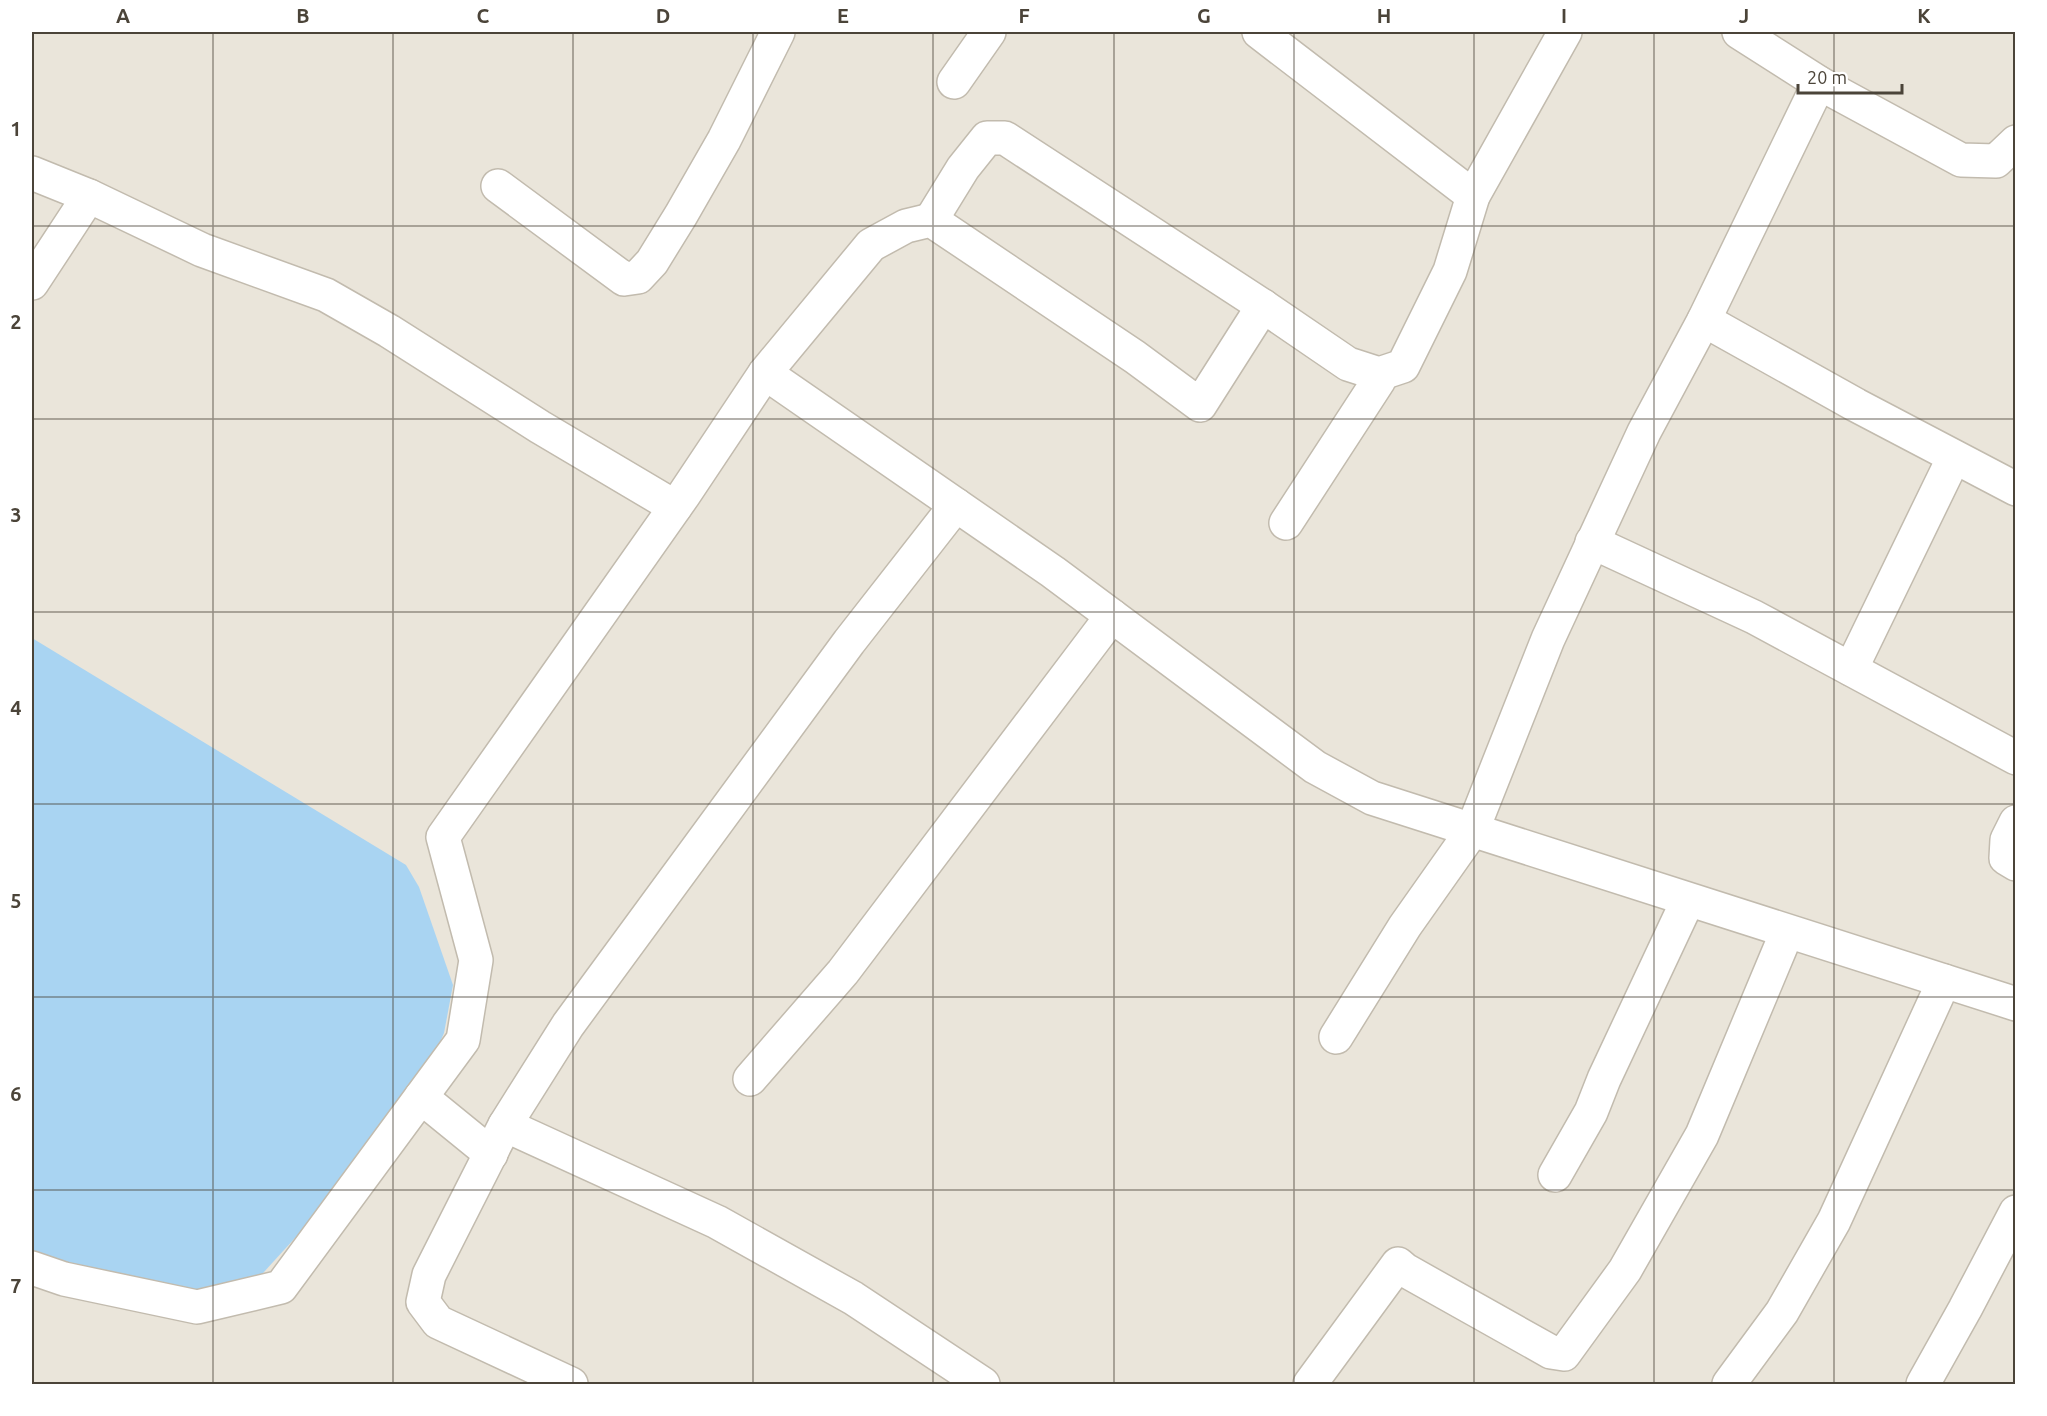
<svg xmlns="http://www.w3.org/2000/svg" width="2047" height="1416" font-family="Ubuntu,sans-serif">
<rect width="100%" height="100%" fill="#f6f3ec"/>
<rect fill="#eae5da" x="32" y="32" width="1983" height="1352"/>
<path fill="#a9d4f2" d="M32,638L406,865L419,887L453,985L444,1033L409,1113L243,1295L198,1307L32,1257Z"/>
<g fill="none" stroke-linecap="round" stroke-linejoin="round">
<g stroke="#c2bbae" stroke-width="36">
<g id="street">
<path d="M1259,32L1473,196"/>
<path d="M1739,32L1819,83L1961,160L1996,161L2016,142"/>
<path d="M954,82L989,32"/>
<path d="M32,173L89,196"/>
<path d="M498,186L624,279L638,277L652,262L681,215L724,140L778,32"/>
<path d="M931,220L963,168L987,138H1005L1263,306L1348,364L1379,374L1403,366L1450,271L1473,196L1565,32"/>
<path d="M32,283L89,196L202,250L326,295L389,331L540,427L675,507"/>
<path d="M1704,320L1856,405L2016,489"/>
<path d="M765,373L1053,572L1315,767L1372,798L2016,1004"/>
<path d="M1286,523L1379,380V374"/>
<path d="M1592,542L1754,617L2016,758"/>
<path d="M1851,669L1954,457"/>
<path d="M2016,822L2007,840L2006,858L2016,864"/>
<path d="M1336,1037L1405,926L1472,831L1548,639L1644,432L1704,320L1819,83"/>
<path d="M750,1079L843,972L1112,616"/>
<path d="M421,1097L491,1154"/>
<path d="M505,1125L717,1222L853,1298L983,1384"/>
<path d="M1555,1175L1591,1112L1604,1079L1688,900"/>
<path d="M32,1268L64,1279L197,1307L281,1287L463,1040L476,960L443,837L683,496L765,373L871,245L906,226L931,220L1135,357L1200,405L1263,306"/>
<path d="M571,1384L438,1322L423,1302L429,1275L505,1125L568,1025L849,642L956,505"/>
<path d="M1310,1384L1398,1264L1405,1270L1551,1352L1564,1354L1625,1270L1702,1135L1787,932"/>
<path d="M1729,1384L1782,1312L1834,1221L1944,981"/>
<path d="M1923,1384L1965,1309L2016,1212"/>
</g>
</g>
<use href="#street" stroke="#fff" stroke-width="33"/>
</g>
<path fill="none" stroke="#4b4439" stroke-width="1.5" stroke-opacity="0.55" d="M213,32V1384M393,32V1384M573,32V1384M753,32V1384M933,32V1384M1114,32V1384M1294,32V1384M1474,32V1384M1654,32V1384M1834,32V1384M32,226H2016M32,419H2016M32,612H2016M32,804H2016M32,997H2016M32,1190H2016"/>
<rect width="2047" height="1416" fill="none" stroke="#ffffff" stroke-width="66"/>
<path d="M1798 84v9h104v-9" fill="none" stroke="#4b4439" stroke-width="3"/>
<text x="1807" y="84" font-size="18" fill="#4b4439" stroke="#ffffff" stroke-width="4.5" paint-order="stroke">20 m</text>
<rect x="33" y="33" width="1981" height="1350" fill="none" stroke="#4b4439" stroke-width="2"/>
<g font-size="20" text-anchor="middle" font-weight="bold" fill="#4b4439">
<text x="123" y="23">A</text>
<text x="303" y="23">B</text>
<text x="483" y="23">C</text>
<text x="663" y="23">D</text>
<text x="843" y="23">E</text>
<text x="1024" y="23">F</text>
<text x="1204" y="23">G</text>
<text x="1384" y="23">H</text>
<text x="1564" y="23">I</text>
<text x="1744" y="23">J</text>
<text x="1924" y="23">K</text>
<text x="16" y="136">1</text>
<text x="16" y="329">2</text>
<text x="16" y="522">3</text>
<text x="16" y="715">4</text>
<text x="16" y="908">5</text>
<text x="16" y="1101">6</text>
<text x="16" y="1293">7</text>
</g>
</svg>
